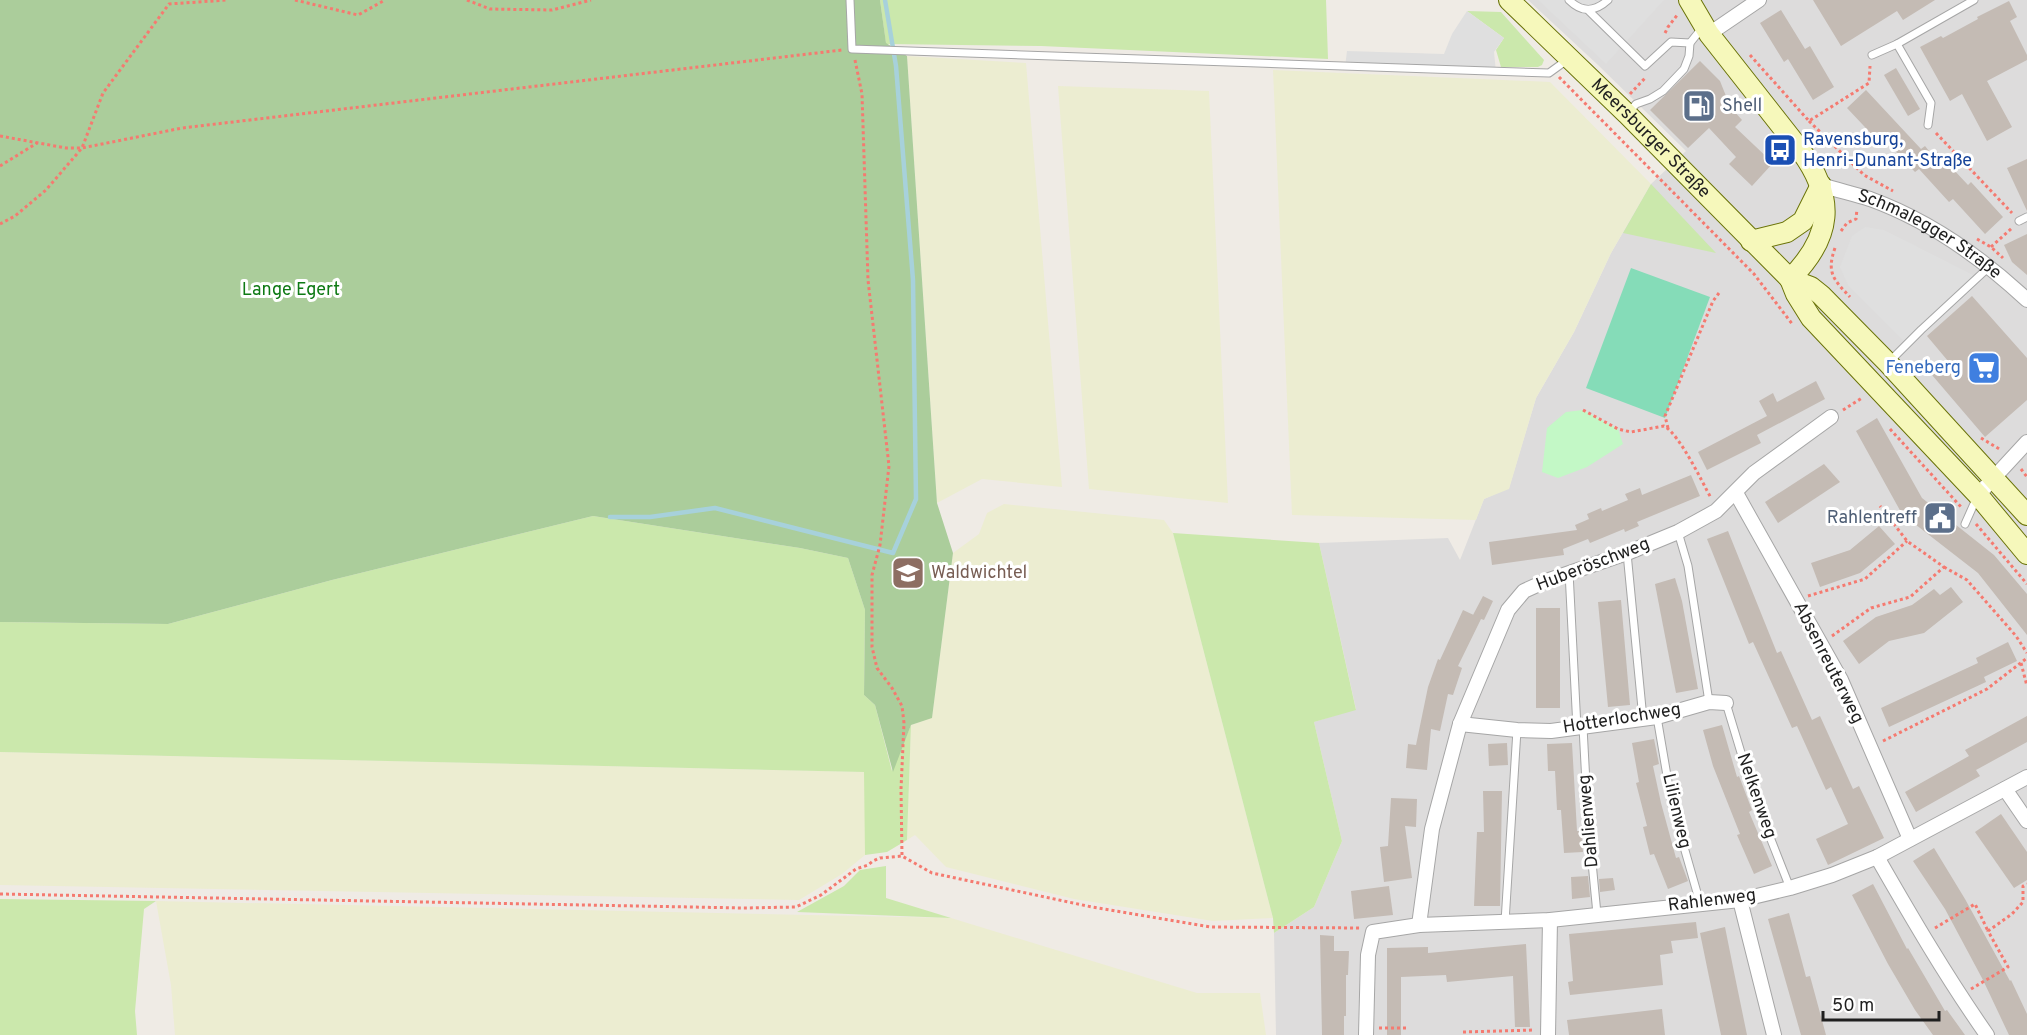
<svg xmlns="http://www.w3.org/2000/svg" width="2027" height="1035" font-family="Overpass,sans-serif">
<rect width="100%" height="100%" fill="#efebe5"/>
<path fill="#dddcdc" d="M1528,0H2027V1035H1276L1274,933L1314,907L1342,841L1314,722L1356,709L1319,543L1448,538L1460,560L1484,499L1509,488L1536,398L1574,332L1611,253L1651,184L1686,151L1598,65Z"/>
<g fill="#ecedd1">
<path d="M907,56L1026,63L1062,487L982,479L937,503Z"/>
<path d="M1273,70L1550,82L1651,184L1611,253L1574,332L1536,398L1509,489L1484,499L1476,520L1292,515Z"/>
<path d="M1058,86L1209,91L1228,503L1089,489Z"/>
<path d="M1004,504L1164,520L1173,533L1273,918L1213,921L1074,899L946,867L915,835L907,840L911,725L932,717L953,553L979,534L987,513Z"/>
<path d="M0,752L865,772V855L842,874L799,900L0,885Z"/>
<path d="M156,901L951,918L1197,993H1260L1266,1035H175L171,985Z"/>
</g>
<g fill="#cbe8ac">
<path d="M880,0H1326L1328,59L1041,46L886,44Z"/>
<path d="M1467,11L1501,12L1544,60L1542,65L1538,67H1501L1496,50L1504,38Z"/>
<path d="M1651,184L1716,253L1623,233Z"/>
<path d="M593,516L800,548L848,558L865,610L864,695L875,705L892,771L911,725L907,840L887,852L865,855L864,772L0,752V622L168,624L332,580Z"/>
<path d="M1173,533L1319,543L1356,710L1314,722L1342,841L1314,907L1274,933L1273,918Z"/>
<path d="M886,866V898L951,918L797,912L844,886L860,870Z"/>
<path d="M0,899L156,901L144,909L135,1011L137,1035H0Z"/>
</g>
<path fill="#abcd9b" d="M0,0H880L886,43L907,56L937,503L953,553L932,718L911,725L893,772L875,705L864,695L865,610L848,558L800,548L593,516L332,580L168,624L0,622Z"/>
<path fill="#c3f8c6" d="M1583,410L1618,429L1623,444L1587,467L1558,478L1542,472L1547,428L1566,412Z"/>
<path fill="#85dcb8" d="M1631,268L1710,297L1665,418L1586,388Z"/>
<g fill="#dfdfdf">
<path d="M1538,0H1664L1606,64Z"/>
<path d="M1467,11L1504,38L1494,52L1496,72L1345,67L1347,51L1444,54L1452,34Z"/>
<path d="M1865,227L1884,230L1983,280L1910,347L1848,285L1840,267L1852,236Z"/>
</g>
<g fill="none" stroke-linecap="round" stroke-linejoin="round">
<path stroke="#a7d1db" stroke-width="4.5" d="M610,517H650L715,508L893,553L916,499L913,280L896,66L885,0"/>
</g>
<g fill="#c4bbb4">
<path d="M1813,0H1935L1903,20L1897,11L1841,46Z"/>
<path d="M2009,1L2017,17L2010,21L2027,55V60L1987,81L2012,127L1987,141L1962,94L1950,101L1920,47L1941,36L1943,38L1978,19L1977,17Z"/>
<path d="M1781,10L1805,49L1810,46L1834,87L1813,100L1788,59L1784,62L1760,23Z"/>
<path d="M1700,61L1720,81L1726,96L1723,99L1742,120L1735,127L1773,163L1752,186L1729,164L1736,157L1709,128L1688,148L1650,110Z"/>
<path d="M1896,68L1920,109L1908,116L1884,75Z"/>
<path d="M1866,90L1921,149L1925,146L1933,156L1937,152L1968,185L1971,182L2003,217L1985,234L1953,199L1949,202L1919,169L1915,172L1883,138L1879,142L1847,108Z"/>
<path d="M2027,159V211L2007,168Z"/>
<path d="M2027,234V275L2012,262L2004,245Z"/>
<path d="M1972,296L2027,358V400L1985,437L1932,375L1948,361L1927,336Z"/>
<path d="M1816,381L1825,399L1757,435L1761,443L1707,470L1698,452L1767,416L1759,401L1773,393L1777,402Z"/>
<path d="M1877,418L1922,498L1994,555L2027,594V635L1978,573L1902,514L1856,431Z"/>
<path d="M1824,464L1840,482L1778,523L1765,502Z"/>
<path d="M1691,475L1700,496L1637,522L1639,526L1625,532L1624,529L1590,543L1588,539L1563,549L1564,555L1492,565L1489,542L1577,530L1575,525L1589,519L1587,514L1601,508L1602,511L1628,500L1625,494L1640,488L1642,495Z"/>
<path d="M1879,526L1895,544L1860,573L1820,587L1811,563L1850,550Z"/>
<path d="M1728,531L1777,653L1781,651L1812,720L1820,716L1853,789L1859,786L1884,838L1828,865L1816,839L1848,824L1831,787L1826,790L1797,726L1792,728L1753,642L1749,644L1707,539Z"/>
<path d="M1675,578L1682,601L1698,689L1676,693L1655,584Z"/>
<path d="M1951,587L1963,602L1924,633L1889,641L1859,664L1843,641L1876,617L1912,605L1934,589L1940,595Z"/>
<path d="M1483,596L1493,601L1484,620L1481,619L1458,666L1462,668L1453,695L1448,694L1440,731L1431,729L1427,770L1406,768L1408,744L1416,745L1428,687L1438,659L1440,660L1463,610L1478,617L1473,615Z"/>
<path d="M1621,600L1630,705L1608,707L1598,602Z"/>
<rect x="1536" y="608" width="24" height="100"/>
<path d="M2008,642L2017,661L1984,677L1986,682L1889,727L1881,708L1978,663L1976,658Z"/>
<path d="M2027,716V742L1976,770L1980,776L1916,812L1905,792L1969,756L1965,750Z"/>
<path d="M1722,725L1737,777L1739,776L1752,810L1749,812L1772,866L1754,874L1737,835L1740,834L1713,766L1703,730Z"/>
<path d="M1654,739L1659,764L1653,766L1661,803L1676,858L1679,857L1688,881L1668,889L1654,854L1650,855L1643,827L1647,826L1636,783L1639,782L1632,743Z"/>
<path d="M1507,743L1508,765L1489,766L1488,744Z"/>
<path d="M1572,743L1577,831H1581L1583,852L1564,853L1561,810H1557L1555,771H1548L1547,744Z"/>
<path d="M1483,791H1502L1500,906H1474L1477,832H1484Z"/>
<path d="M1391,798L1417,799L1416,827L1405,826L1412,878L1384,882L1380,847L1388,846Z"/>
<path d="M2001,814L2027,852V880L2014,888L1975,832Z"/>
<path d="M1934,848L1965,899L2010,981L2011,980L2027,1014V1035H2009L1983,980L1945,909L1913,861Z"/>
<path d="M1588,876L1590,897L1572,899L1571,877Z"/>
<path d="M1613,878L1615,890L1600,892L1599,879Z"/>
<path d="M1873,884L1907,949L1908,948L1945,1011L1947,1010L1965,1035H1933L1915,1010L1888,964L1852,895Z"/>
<path d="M1389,886L1393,915L1354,919L1351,891Z"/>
<path d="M1789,913L1806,977L1810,976L1826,1035H1801L1768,919Z"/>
<path d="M1696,922L1698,938L1671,941L1673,953L1660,955L1663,985L1570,995L1568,982L1573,981L1569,934Z"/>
<path d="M1725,927L1733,967L1747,1035H1721L1708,972L1700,933Z"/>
<path d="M1320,935L1334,936V951H1349L1348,975H1346V1016H1344V1035H1322Z"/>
<path d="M1526,944L1530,1027H1515L1513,976L1447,982L1446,975L1401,977V1035H1387V948L1428,947V953Z"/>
<path d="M1662,1009L1665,1035H1569L1567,1020Z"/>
</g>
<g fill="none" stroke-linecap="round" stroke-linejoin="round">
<g stroke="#a6a6a6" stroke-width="9">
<g id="lane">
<path d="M850,0L852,49L1549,73L1567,60"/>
<path d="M1569,0C1582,13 1595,12 1608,0"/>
<path d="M1589,11L1645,66L1671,42L1690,43"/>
<path d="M1897,44L1931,103L1928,125"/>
<path d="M1872,55L1897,44L1974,0"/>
<path d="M1629,112L1636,104L1650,99L1663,91L1684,69L1689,56L1690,43L1702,28"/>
<path d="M2019,221L2027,217"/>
<path d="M1890,361L1921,330L1989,267"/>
<path d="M1965,524L1977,497"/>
<path d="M1678,532L1688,566L1709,702"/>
<path d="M1627,553L1643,719"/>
<path d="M1569,572L1577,728"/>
<path d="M1726,703L1755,799L1790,888"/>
<path d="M1657,717L1672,805L1700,903"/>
<path d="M1583,727L1588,821L1597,914"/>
<path d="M1505,922L1517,730"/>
</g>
</g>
<g stroke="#a6a6a6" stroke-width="16">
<g id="street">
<path d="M1709,34L1759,0"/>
<path id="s1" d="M1821,185C1837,190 1854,194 1870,199C1928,220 1982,258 2027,300"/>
<path d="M1736,493L1841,680L1910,839"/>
<path d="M1978,495L2027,442"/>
<path d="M1460,724L1517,730L1551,731L1657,717L1709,702L1726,703"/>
<path d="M2005,789L2027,821"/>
<path d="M1877,857C1912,918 1947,978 1987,1035"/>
<path d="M1740,900L1774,1035"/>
<path d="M1419,925L1432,829L1460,724L1508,610L1524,591L1546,581L1627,553L1678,532L1716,511L1754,473L1831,417"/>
<path d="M1366,1035L1368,955L1373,932L1419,925L1550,920L1740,900L1790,888L1832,875L1877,857L2027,777"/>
<path d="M1548,1035L1550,920"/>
</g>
</g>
<g stroke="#6a7308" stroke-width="22">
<g id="secondary">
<path id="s2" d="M1509,0L1627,114L1790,279L1811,287L1821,295L1888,363L2027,515"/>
<path d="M1689,0L1709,34L1801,151C1836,199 1832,237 1790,279"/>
<path d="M1751,241L1787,232L1803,221L1821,185"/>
<path d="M1790,279L1796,294L1811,318L1978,495L2027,554"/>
</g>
</g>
<g stroke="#f57a70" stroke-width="3" stroke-dasharray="3 3" stroke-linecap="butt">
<path d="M295,0L358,15L385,0"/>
<path d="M467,0L490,9L552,10L591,0"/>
<path d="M1665,33L1668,27L1678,14"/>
<path d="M1750,55L1809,121L1869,83L1870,66"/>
<path d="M855,60L862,94L868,280L889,466L880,545L872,575V647L877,668L892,688L902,706L904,723L901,789L902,856"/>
<path d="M1559,77L1754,274L1793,325"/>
<path d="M1630,94L1646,77"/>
<path d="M1809,121L1864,175L1893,191"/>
<path d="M1936,133L2012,213"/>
<path d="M0,136L66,148H82L182,128L842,50"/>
<path d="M0,166L37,143"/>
<path d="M0,224L15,216L46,190L82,148L103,93L169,4L227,0"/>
<path d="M1841,231L1847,223L1856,219L1857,209"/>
<path d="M1977,239L1991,247L2003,258"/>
<path d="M1991,247L2012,228"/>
<path d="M1835,248C1826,273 1834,280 1850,297"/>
<path d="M1583,410L1618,429L1631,432L1664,426C1680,435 1701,480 1711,498"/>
<path d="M1843,410L1862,398"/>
<path d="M1668,428L1665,416L1713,301L1719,293"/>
<path d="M1890,429L1962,508"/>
<path d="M1981,438L2001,450"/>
<path d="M2021,469L2027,477"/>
<path d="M1976,524L2027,584"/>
<path d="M1944,567L1967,580L2016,636L2027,653"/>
<path d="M1808,596L1865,579L1907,541"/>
<path d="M1832,636L1871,608L1910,597L1944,567L1907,541L1880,506"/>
<path d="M2021,663L2027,686"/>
<path d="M1883,741L1987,689L2027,658"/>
<path d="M0,894L744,908L796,907L821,895L856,869L868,865L873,861L880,858L902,856L932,873L1092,907L1211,927L1360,928"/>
<path d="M1935,928L1975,904L1988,931"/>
<path d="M1971,989L2008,967L1988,931L2012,914L2023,902V886L2027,884"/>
<path d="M1379,1028H1407"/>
<path d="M1463,1032L1534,1030"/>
</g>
<use href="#lane" stroke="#fff" stroke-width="7"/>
<use href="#street" stroke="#fff" stroke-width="14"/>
<use href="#secondary" stroke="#f6f8bb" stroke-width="20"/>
</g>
<defs>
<g id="fuel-square" transform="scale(1.725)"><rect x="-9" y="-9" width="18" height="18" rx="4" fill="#5c6f8a" stroke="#fff"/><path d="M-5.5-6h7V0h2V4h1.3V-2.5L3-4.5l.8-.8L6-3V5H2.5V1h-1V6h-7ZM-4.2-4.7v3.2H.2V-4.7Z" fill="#fff"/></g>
<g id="bus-square" transform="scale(1.725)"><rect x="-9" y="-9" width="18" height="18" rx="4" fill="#1a4fb4" stroke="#fff"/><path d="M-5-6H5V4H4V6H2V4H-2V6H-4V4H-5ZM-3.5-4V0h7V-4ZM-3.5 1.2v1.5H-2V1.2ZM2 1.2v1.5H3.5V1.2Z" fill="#fff"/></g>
<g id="supermarket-square" transform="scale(1.725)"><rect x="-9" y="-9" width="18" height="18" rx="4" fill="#3f7fe0" stroke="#fff"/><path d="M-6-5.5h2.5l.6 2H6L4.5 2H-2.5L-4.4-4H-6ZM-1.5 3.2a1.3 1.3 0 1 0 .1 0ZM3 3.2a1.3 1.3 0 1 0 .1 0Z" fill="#fff"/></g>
<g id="civic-square" transform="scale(1.725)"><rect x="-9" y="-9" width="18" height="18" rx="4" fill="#5c6f8a" stroke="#fff"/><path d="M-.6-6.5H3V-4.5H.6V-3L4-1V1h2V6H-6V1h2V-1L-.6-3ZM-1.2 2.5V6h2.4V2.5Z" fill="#fff"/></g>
<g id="school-square" transform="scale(1.725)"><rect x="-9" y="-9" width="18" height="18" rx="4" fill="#8d6e63" stroke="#fff"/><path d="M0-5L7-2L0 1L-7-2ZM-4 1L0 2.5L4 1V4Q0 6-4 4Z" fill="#fff"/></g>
</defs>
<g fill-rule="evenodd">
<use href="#fuel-square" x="1699" y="106"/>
<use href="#bus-square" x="1780" y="150"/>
<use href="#supermarket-square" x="1984" y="368"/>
<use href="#civic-square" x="1940" y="518"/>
<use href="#school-square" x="908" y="573"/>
</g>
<g text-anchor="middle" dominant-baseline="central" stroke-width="6" stroke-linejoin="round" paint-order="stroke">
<g font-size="18" fill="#4e5e75" stroke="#fff" text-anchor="start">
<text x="1722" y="106">Shell</text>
<text x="1917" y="518" text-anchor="end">Rahlentreff</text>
</g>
<g font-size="18" fill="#1f1f1f" stroke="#fff">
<text stroke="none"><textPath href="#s2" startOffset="198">Meersburger Straße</textPath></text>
<text stroke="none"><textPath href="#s1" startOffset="120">Schmalegger Straße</textPath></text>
<text transform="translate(1593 565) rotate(-21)">Huberöschweg</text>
<text transform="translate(1828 663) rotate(63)">Absenreuterweg</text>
<text transform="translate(1622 719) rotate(-9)">Hotterlochweg</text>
<text transform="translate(1756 796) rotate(71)">Nelkenweg</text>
<text transform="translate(1676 811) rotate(77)">Lilienweg</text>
<text transform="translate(1589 821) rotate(-95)">Dahlienweg</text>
<text transform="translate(1712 901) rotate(-7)">Rahlenweg</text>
</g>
<g font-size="18" fill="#164399" stroke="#fff" text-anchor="start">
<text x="1803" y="140">Ravensburg,<tspan x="1803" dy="21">Henri-Dunant-Straße</tspan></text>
</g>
<g font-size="18" fill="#0f7a15" stroke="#fff">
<text x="291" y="290">Lange Egert</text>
</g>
<g font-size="18" fill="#366cbe" stroke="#fff" text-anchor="end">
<text x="1961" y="368">Feneberg</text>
</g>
<g font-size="18" fill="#785e54" stroke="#fff" text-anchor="start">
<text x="931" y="573">Waldwichtel</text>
</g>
</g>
<path d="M1823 1011v9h116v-9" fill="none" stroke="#1f1f1f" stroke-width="3"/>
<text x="1832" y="1011" font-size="18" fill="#1f1f1f" stroke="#ffffff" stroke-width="4.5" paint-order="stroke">50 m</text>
</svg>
